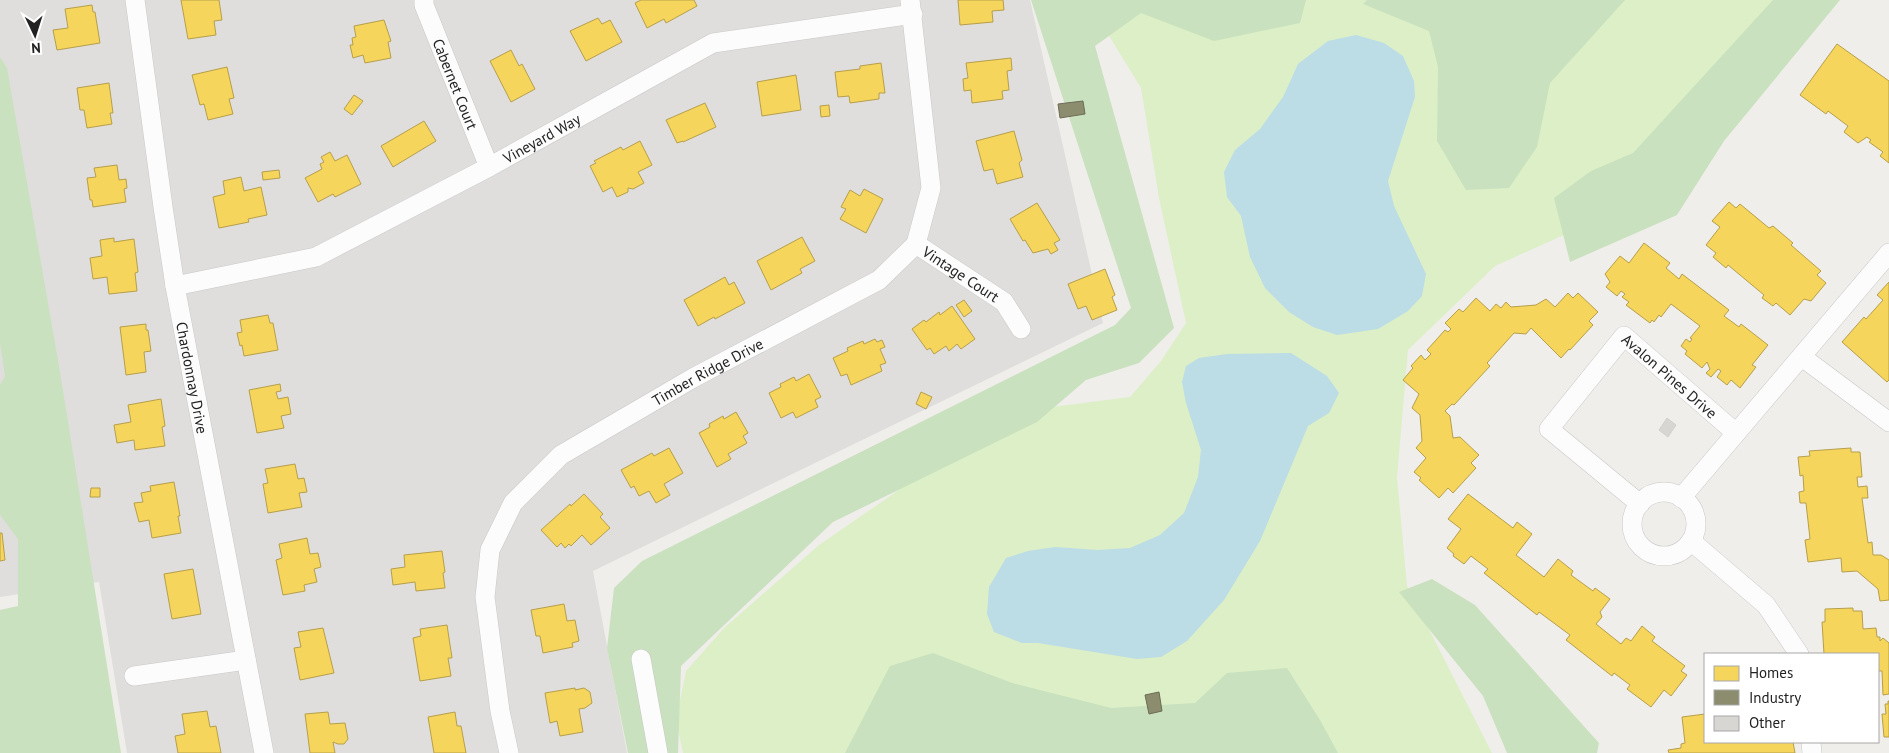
<svg xmlns="http://www.w3.org/2000/svg" width="1889" height="753" font-family="'PT Sans',sans-serif">
<rect width="100%" height="100%" fill="#f0eeeb"/>
<path fill="#dfdedc" d="M0,0H1030L1103,323L593,571L627,753H127L99,582L0,597Z"/>
<path fill="#dcefc7" d="M1087,0H1798L1626,207L1495,266L1408,350L1397,477L1407,586L1492,753H683L676,720L686,671L724,628L819,545L893,494L965,437L1052,407L1130,397L1161,361L1186,323L1159,198L1141,88Z"/>
<g fill="#c9e1be">
<path d="M1031,0H1306L1300,23L1214,41L1141,13L1095,46L1174,328L1139,363L1086,380L1037,422L833,522L681,666L678,753H628L607,648L614,588L642,561L1115,325L1131,308Z"/>
<path d="M1367,0H1625L1550,83L1537,147L1509,188L1466,190L1437,141L1438,67L1429,31L1363,4Z"/>
<path d="M1773,0H1840L1724,141L1677,215L1570,262L1554,198L1591,171L1633,153Z"/>
<path d="M0,57L7,68L60,372L121,753H0V610L18,606V539L0,515V385L5,376L0,343Z"/>
<path d="M1432,579L1475,605L1599,743L1597,753H1507L1483,696L1399,592Z"/>
<path d="M933,653L1012,683L1111,708L1195,703L1227,673L1287,668L1320,720L1338,753H845L890,666Z"/>
</g>
<g fill="#bcdce6">
<path d="M1356,35L1384,43L1403,56L1414,81L1415,97L1388,181L1394,206L1426,274L1422,296L1408,311L1378,329L1337,335L1313,327L1289,312L1265,288L1250,257L1241,216L1227,197L1224,172L1235,150L1260,129L1283,97L1298,64L1328,41Z"/>
<path d="M1291,353L1327,376L1339,393L1329,413L1308,426L1260,541L1224,600L1187,641L1161,657L1137,659L1038,643H1022L994,632L987,614L989,587L1006,558L1028,551L1055,547L1097,550L1130,548L1160,535L1184,513L1198,477L1201,450L1186,403L1182,382L1186,366L1199,358L1227,354Z"/>
</g>
<g fill="#f6d55c" stroke="#b69f4b">
<path d="M181,0H219L222,20L214,21L216,35L188,39Z"/>
<path d="M641,0H694L697,6L666,23L664,19L647,28L635,3Z"/>
<path d="M958,0H1003L1004,10L992,11L993,22L960,25Z"/>
<path d="M92,5L93,12H95L100,43L57,50L53,30L68,28L65,9Z"/>
<path d="M598,18L602,24L610,20L622,42L586,61L570,31Z"/>
<path d="M384,20L391,41L388,42L391,58L365,63L363,55L353,58L350,45H353L352,38L356,37L354,26Z"/>
<path d="M1837,44L1889,81V163L1880,156L1883,152L1869,142L1871,140L1867,137L1858,143L1844,132L1848,126L1828,111L1826,114L1800,95Z"/>
<path d="M511,50L519,66L522,64L535,89L511,102L490,61Z"/>
<path d="M1011,58L1012,70L1007,71L1009,90L1002,91L1003,99L972,103L971,90L964,91L963,79L968,78L966,63Z"/>
<path d="M881,63L885,93H879V99L850,103L849,96L838,97L835,72L860,69V66Z"/>
<path d="M227,67L234,98L229,99L233,114L208,120L204,104L200,105L192,75Z"/>
<path d="M796,75L801,110L762,116L757,82Z"/>
<path d="M109,83L113,113H110L112,124L87,128L84,110H80L77,88Z"/>
<path d="M354,95L363,101L352,115L344,109Z"/>
<path d="M705,103L716,127L683,142V141L677,143L666,120Z"/>
<path d="M829,105L830,116L821,117L820,106Z"/>
<path d="M424,121L436,141L393,167L381,146Z"/>
<path d="M1014,131L1022,160L1019,163L1023,177L997,184L993,169L984,171L976,141Z"/>
<path d="M640,141L652,165L638,172L644,183L633,189L628,188V192L617,197L612,187L603,192L590,166L596,163L594,161L621,147L623,150Z"/>
<path d="M330,152L335,161L347,155L361,184L335,197L333,194L318,202L305,178L322,169L320,164L324,162L321,157Z"/>
<path d="M117,165L119,180L126,179L127,188L124,189L126,202L93,207L92,200H90L87,178L96,177L94,168Z"/>
<path d="M279,170L280,178L263,180L262,172Z"/>
<path d="M241,177L244,191L261,187L267,215L248,219L249,222L219,228L213,197L225,194L223,181Z"/>
<path d="M864,189L883,199L866,233L840,219L846,209L841,207L850,190L860,196Z"/>
<path d="M1729,202L1736,208L1740,204L1769,228L1773,226L1793,243L1791,245L1821,271L1817,275L1826,283L1811,301L1804,299L1790,315L1776,303L1773,306L1762,298L1764,295L1728,265L1726,268L1713,257L1716,253L1706,245L1720,227L1712,221Z"/>
<path d="M1037,203L1060,240L1054,243L1058,250L1051,254L1048,249L1033,253L1025,240L1023,241L1010,219Z"/>
<path d="M802,237L815,261L800,269L802,273L771,290L757,261Z"/>
<path d="M114,238V242L134,239L138,272L135,273L137,291L109,294L107,277L93,279L90,258L102,256L100,240Z"/>
<path d="M1644,243L1670,263L1666,268L1679,279L1682,274L1729,310L1724,316L1739,327L1741,324L1768,345L1752,365L1756,367L1740,388L1731,380L1727,385L1717,377L1721,371L1718,369L1711,377L1706,373L1710,369L1707,362L1702,368L1685,354L1687,351L1681,346L1686,339L1690,342L1692,339L1690,338L1700,326L1671,304L1661,317L1659,315L1654,322L1652,320L1650,323L1626,305L1629,302L1622,297L1625,294L1621,291L1617,296L1606,287L1610,282L1605,274L1620,256L1629,263Z"/>
<path d="M1105,269L1115,295L1112,297L1117,310L1092,320L1086,306L1078,309L1068,284Z"/>
<path d="M725,277L729,285L734,282L745,303L715,319L714,317L698,326L684,300Z"/>
<path d="M1889,282V380L1887,382L1842,342L1864,317L1866,319L1883,300L1877,295Z"/>
<path d="M1568,293L1573,298L1578,293L1598,312L1589,321L1593,325L1570,350L1569,349L1561,358L1531,328L1526,334L1514,333L1487,363L1490,366L1454,405L1452,404L1445,411L1450,416L1453,438L1460,437L1479,455L1471,463L1476,468L1453,493L1448,488L1439,498L1419,480L1421,478L1414,472L1426,458L1416,448L1422,441L1420,415L1412,408L1419,394L1403,380L1413,368L1411,366L1421,355L1425,360L1431,354L1427,350L1445,330L1448,332L1451,329L1445,323L1459,309L1463,312L1476,298L1490,311L1496,304L1501,308L1506,302L1511,307L1536,305L1546,299L1555,307Z"/>
<path d="M964,300L972,311L964,317L956,305Z"/>
<path d="M952,306L975,339L961,349L957,344L949,351L946,346L934,354L930,348L927,350L912,329L924,320L926,322L939,312L940,315Z"/>
<path d="M268,315L270,323H273L278,350L244,356L242,345L240,346L237,333L242,332L240,320Z"/>
<path d="M146,324V330H148L151,351L144,352L146,372L126,375L120,327Z"/>
<path d="M875,339L877,342L882,340L885,347L880,349L886,363L880,365L882,371L851,385L847,374L841,376L833,358L848,351L847,348L863,341L864,344Z"/>
<path d="M809,374L821,397L815,400L818,407L796,418L793,412L781,418L769,393L781,387L780,384L794,377L796,381Z"/>
<path d="M280,384L281,391L276,392L278,399L288,397L291,414L281,416L284,428L257,433L249,390Z"/>
<path d="M921,392L932,397L926,409L916,404Z"/>
<path d="M161,399L165,426L162,427L165,446L135,450L134,440L117,443L114,425L131,422L128,405Z"/>
<path d="M736,412L748,433L743,436L747,443L728,454L731,459L717,467L699,433L710,427L709,424L723,416L724,419Z"/>
<path d="M669,448L683,473L664,484L670,495L656,503L649,491L639,496L634,486L631,488L621,470L652,453L654,456Z"/>
<path d="M1851,448V452H1860L1862,477H1857L1858,487L1867,486L1868,498H1862L1868,543L1872,542L1873,555H1881L1889,560V600L1880,601L1878,589L1857,571L1842,572L1841,558L1808,562L1805,540L1810,539L1806,503H1800L1799,492L1804,491L1803,475L1800,476L1798,457L1810,456L1809,451Z"/>
<path d="M295,464L298,479L304,478L307,492L299,493L302,507L268,513L263,484L268,483L265,469Z"/>
<path d="M174,482L180,516H178L181,533L152,538L149,520L139,522L134,503L143,502L141,493L151,491L150,486Z"/>
<path d="M91,488H100V497H90Z"/>
<path d="M584,494L603,514L600,517L610,528L591,545L582,535L571,546L569,544L565,548L561,543L557,547L541,530L570,504L571,506Z"/>
<path d="M1468,494L1513,528L1517,522L1532,534L1516,555L1544,577L1558,559L1573,571L1571,575L1593,591L1595,588L1610,599L1600,612L1602,617L1596,624L1621,644L1626,638L1631,641L1642,626L1655,637L1652,641L1685,666L1681,671L1687,675L1671,696L1664,690L1651,707L1627,689L1630,685L1614,673L1612,676L1566,640L1570,635L1539,612L1537,615L1484,573L1488,569L1471,556L1464,564L1453,556L1454,554L1447,548L1461,529L1448,519Z"/>
<path d="M0,533H2L5,560L0,561Z"/>
<path d="M307,538L310,554L318,553L321,567L314,569L317,582L304,585L305,591L283,595L276,560L282,558L279,544Z"/>
<path d="M442,551L445,572L443,573L445,588L416,591L415,582L393,585L391,569L405,567L404,555Z"/>
<path d="M193,569L201,614L172,619L164,574Z"/>
<path d="M564,604L567,621L575,620L579,641L572,643L573,647L543,653L540,636H536L531,610Z"/>
<path d="M1853,608V611H1862L1863,629L1876,628L1877,637H1880V641L1883,638L1889,643V694L1883,695L1882,671H1878V654H1824L1822,622H1825V609Z"/>
<path d="M447,625L452,658H448L451,676L420,681L413,638L421,636L420,629Z"/>
<path d="M323,628L334,673L300,680L294,648L301,647L298,632Z"/>
<path d="M575,688V690L584,688L590,692L592,703L585,708L579,709L583,732L560,736L557,721L550,723L545,693Z"/>
<path d="M1888,701H1889V737H1884L1882,714H1886L1885,704H1888Z"/>
<path d="M207,711L210,727L216,726L221,753H178L175,736L185,734L182,714Z"/>
<path d="M328,712L330,724L345,723L348,739L344,744H338L333,742L335,753H310L305,714Z"/>
<path d="M455,712L457,726H461L466,753H434L428,717Z"/>
<path d="M1705,714V742H1793L1795,753H1669L1668,750L1681,748V744L1685,743L1682,717Z"/>
</g>
<g fill="#8c8c6e" stroke="#6c6c57">
<path d="M1083,101L1085,114L1060,118L1058,104Z"/>
<path d="M1159,692L1162,711L1149,714L1145,695Z"/>
</g>
<path fill="#d8d6d3" stroke="#d3d0cc" d="M1667,418L1676,425L1668,437L1659,430Z"/>
<g fill="none" stroke-linecap="round" stroke-linejoin="round">
<g stroke="#c9c8c7" stroke-width="20">
<g id="minor">
<path id="s1" d="M135,0L163,207L175,286L264,753"/>
<path id="s2" d="M424,0V5L489,167"/>
<path id="s3" d="M916,244L1004,302L1021,329"/>
<path id="s4" d="M175,286L316,257L489,167L713,43L913,14"/>
<path d="M1802,357L1889,422"/>
<circle cx="1664" cy="524" r="32"/>
<path d="M1681,498L1889,253"/>
<path id="s5" d="M1640,504L1549,429L1624,336L1736,433"/>
<path d="M1691,541L1766,605L1799,654"/>
<path d="M641,659L658,753"/>
<path d="M134,676L246,660"/>
<path d="M1811,742L1812,753"/>
<path id="s6" d="M509,753L500,711L485,597L490,550L513,503L561,455L693,378L879,280L916,244L931,188L910,0"/>
</g>
</g>
<use href="#minor" stroke="#fdfcfc" stroke-width="19"/>
</g>
<g text-anchor="middle" dominant-baseline="central" stroke-width="5" stroke-linejoin="round" paint-order="stroke">
<g font-size="15" fill="#222" stroke="#fff">
<text stroke="none"><textPath href="#s2" startOffset="90">Cabernet Court</textPath></text>
<text stroke="none"><textPath href="#s4" startOffset="399">Vineyard Way</textPath></text>
<text stroke="none"><textPath href="#s3" startOffset="54">Vintage Court</textPath></text>
<text stroke="none"><textPath href="#s6" startOffset="494">Timber Ridge Drive</textPath></text>
<text stroke="none"><textPath href="#s1" startOffset="382">Chardonnay Drive</textPath></text>
<text stroke="none"><textPath href="#s5" startOffset="298">Avalon Pines Drive</textPath></text>
</g>
</g>
<rect x="1704" y="653" width="175" height="90" fill="#ffffff" stroke="#a7a7a7"/>
<rect x="1714" y="666" width="25" height="15" fill="#f6d55c" stroke="#a7a7a7"/>
<text x="1749" y="678" font-size="15" fill="#222222">Homes</text>
<rect x="1714" y="690" width="25" height="15" fill="#8c8c6e" stroke="#a7a7a7"/>
<text x="1749" y="703" font-size="15" fill="#222222">Industry</text>
<rect x="1714" y="716" width="25" height="15" fill="#d8d6d3" stroke="#a7a7a7"/>
<text x="1749" y="728" font-size="15" fill="#222222">Other</text>
<g transform="translate(35 35) rotate(176)" stroke="#ffffff" stroke-width="4" paint-order="stroke">
<path d="M0-4L9 19L0 12L-9 19Z" fill="#222222"/>
<text y="-8" font-size="14" font-weight="bold" text-anchor="middle" fill="#222222">N</text>
</g>
</svg>
